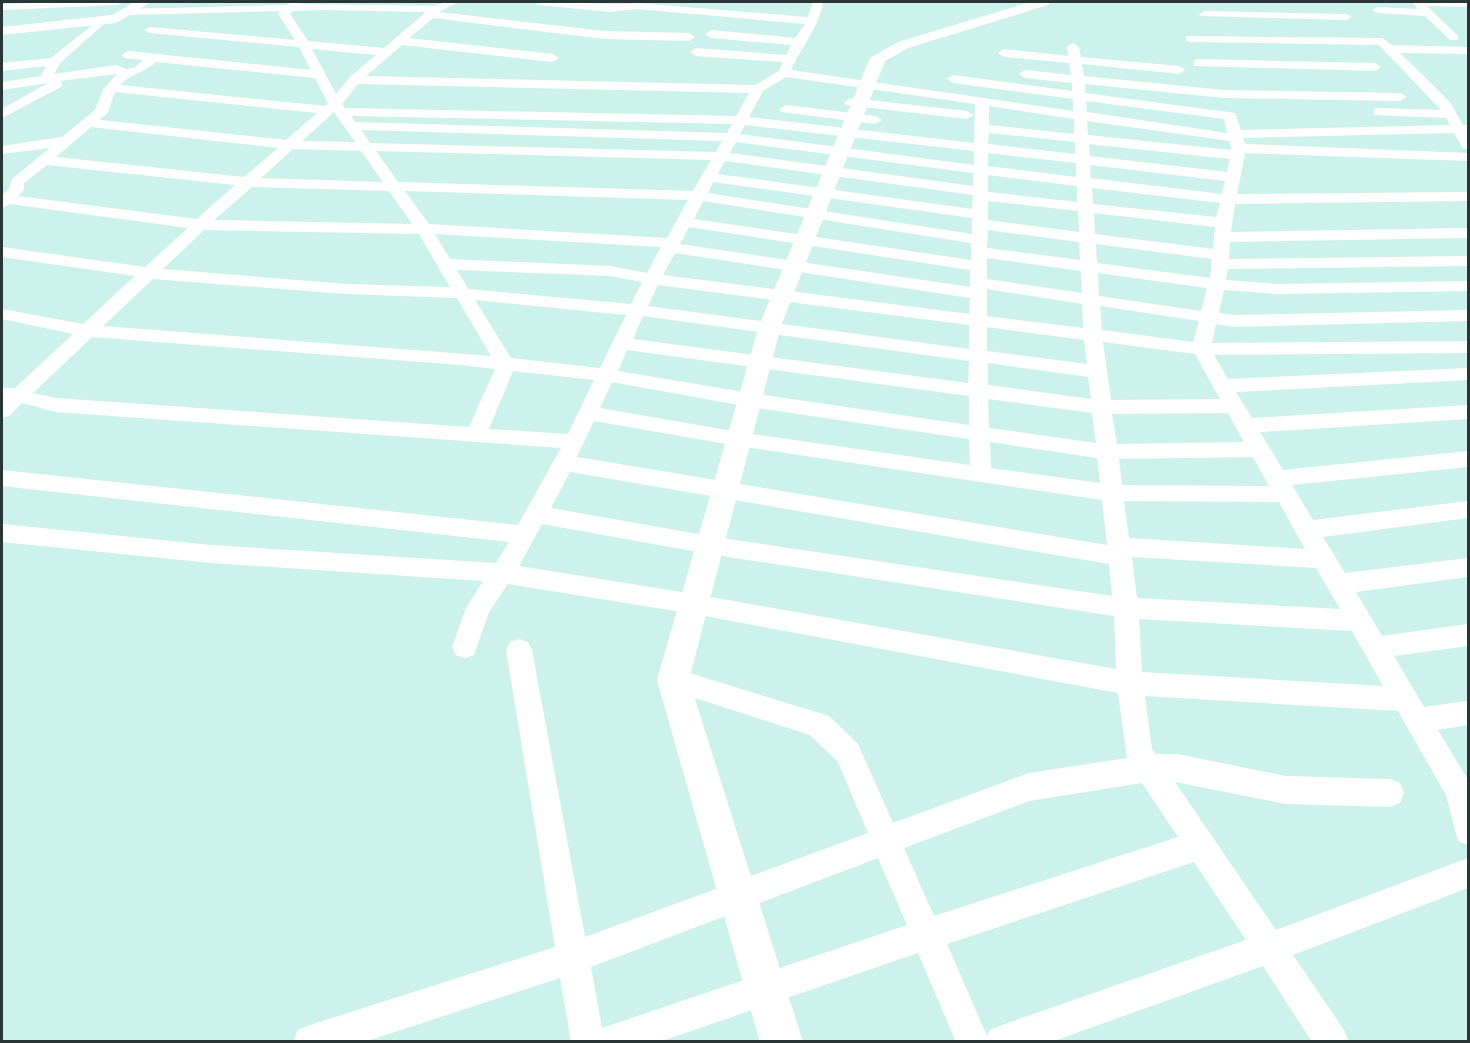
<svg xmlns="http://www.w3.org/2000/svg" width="1470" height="1043" font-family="'Golos Text',sans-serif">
<rect width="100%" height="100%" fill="#ccf2eb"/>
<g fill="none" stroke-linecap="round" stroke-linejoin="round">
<g fill="#fff" fill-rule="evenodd">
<path d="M52,2H122L117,5L2,10V4Z"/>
<path d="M290,2H301L300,4L435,6L445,2H458L439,12L604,31L689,33L695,37L689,41L604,39L433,18L409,38L553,54L559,58L553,62L402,45L366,76L755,85L779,71L783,62L696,56L690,52L696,48L786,55L791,45L711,38L705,34L711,30L795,38L805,24L637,9L609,12L539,5L534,2C568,0 602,6 637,3L808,17L813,2H823C820,25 801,48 791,70L1073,111V99L953,83L947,79L953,75L1072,91V83L1025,78L1019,74L1025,70L1071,75L1069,63L1004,57L998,53L1004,49L1068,56L1067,47L1073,43L1079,47L1081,57L1179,66L1185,70L1179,74L1082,64L1084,76L1224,90L1400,93L1407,97L1400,101L1224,98L1085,84V93L1235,113L1241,130L1450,125L1446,118L1374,115V109L1379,108L1441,110L1379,45L1190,42L1186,40V36L1382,38L1392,45L1468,47V54L1400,53L1450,102L1463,125H1468V149L1463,148L1454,133L1243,138L1245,144L1468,153V161L1245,153L1237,194L1468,192V201L1235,204L1231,232L1468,228V238L1230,242L1229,259L1468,256V266L1228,269L1226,280L1278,284L1468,281V291L1278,294L1224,290L1219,313L1234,315L1468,310V321L1234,327L1216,324L1212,343L1468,341V353L1214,355L1228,379L1468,368V380L1236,392L1252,418L1468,405V419L1260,432L1283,470L1468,451V467L1292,485L1313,520L1468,501V518L1323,537L1345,573L1468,558V577L1356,592L1382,636L1468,624V646L1394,656L1424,707L1468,701V725L1438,730L1468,780V845L1458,841L1446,795L1398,711L1145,696L1152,749L1156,754H1177L1286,776L1390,779L1400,783L1404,793L1400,803L1390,807L1286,804L1175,782L1276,930L1468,858V888L1293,955L1344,1030L1349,1042H1312L1263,966L1051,1042H956L918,953L659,1042H571L560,978L364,1042H293L298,1030L310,1025L555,947L506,650L510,642L519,639L528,642L532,650L585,937L868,833L838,762L810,735L664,688L660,680L664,672L673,668L829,716L858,744L893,823L1029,773L1127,758L1118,693L694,614L508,584L489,612L474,655L465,658L456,655L452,647L466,608L483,581L211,563L2,542V524L211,545L496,563L509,542L2,486V470L518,525L561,448L56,412L22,403L9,416L2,418V388H15L73,334L2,319V309L83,324L135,276L2,257V247L145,267L188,228L10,204L2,208V195L9,189L12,179L50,148L2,154V146L62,137L95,110L104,88L117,74L60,81L62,84L61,87L2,118V109L48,83L2,90V82L41,76L46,66L2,71V63L51,58L100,19L106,22L104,24L60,63L54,74L116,65L126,69L134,68L143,60L124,58L122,55L128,51L311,70L299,47L150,33L144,30L150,27L295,40L278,14L280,11L128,15L122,12L128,9L287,5ZM320,10L426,12L384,48L308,41L290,14L293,11ZM312,49L376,55L350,77L336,94ZM156,62L315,78L328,103L325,106L120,85C131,74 143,73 156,62ZM786,77L975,104L974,143L749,117L763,91ZM358,84L749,93L736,116L345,108L342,104ZM115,92L317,113L286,140L100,120L108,112ZM1086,101L1224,119L1227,133L1087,112ZM989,106L1074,119V134L989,125ZM334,112L355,142L302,141ZM351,116L732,124L727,133L355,122ZM1087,121L1230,141L1231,150L1088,135ZM745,125L974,151V165L740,134ZM91,127L278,148L244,177L56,157ZM361,130L722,141L716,152L370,143ZM989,133L1075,142V154L988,144ZM736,142L973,173V186L730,153ZM1089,144L1230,159L1227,172L1090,156ZM293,149L361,151L383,182L261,178ZM376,151L711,160L693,191L398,182ZM988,153L1076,163V177L988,166ZM725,161L973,195L972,209L718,174ZM47,165L235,185L197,219L18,196L24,190V183ZM1090,165L1225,181L1222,194L1091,178ZM988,175L1077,186V202L988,192ZM713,182L972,218V234L708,193ZM252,187L389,191L412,224L214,220ZM1092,188L1220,203L1216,217L1093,204ZM405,191L688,200L667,238L429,224ZM703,201L971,243V260L694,219ZM988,201L1078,211L1079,232L988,220ZM1094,213L1215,227L1213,249L1095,234ZM689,227L970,270V287L680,244ZM204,230L419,234L450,287L346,284L163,269ZM988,230L1079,242L1080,260L987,248ZM435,234L661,247L647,273L610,266L450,259ZM1096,244L1212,259L1210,278L1097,263ZM675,253L970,298L969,314L663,275ZM987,258L1081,271L1082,293L987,279ZM457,270L610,276L642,282L631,304L468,289ZM1098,273L1207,288L1201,311L1099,296ZM153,279L346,294L457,298L491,356L103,326ZM658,285L969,325V349L648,306ZM987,289L1082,304L1083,328L987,316ZM475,300L626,315L600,368L511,358ZM1100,306L1199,321L1193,342L1102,330ZM643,316L969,361L968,383L633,339ZM987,327L1084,340L1087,364L987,351ZM92,337L461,365L495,369L469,427L56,398L33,393ZM1103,342L1195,354L1220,399L1111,400ZM627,350L969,396V425L750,393L618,371ZM988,363L1088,377L1091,399L988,385ZM513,371L594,380L568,434L489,429ZM612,382L750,407L969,439L970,465L738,432L600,408ZM988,399L1092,413L1096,443L989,428ZM1228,413L1244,442L1117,444L1112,414ZM594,421L738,446L1102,500L1107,545L577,457ZM990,442L1097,458L1100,483L991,468ZM1253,457L1269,486L1122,485L1119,459ZM570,472L1109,564L1112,596L709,536L551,508ZM1124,501L1279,502L1305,549L1129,538ZM542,524L709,554L1114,616L1116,669L694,594L519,566ZM1132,557L1316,568L1340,609L1137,598ZM1139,619L1352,631L1383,686L1142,672ZM1142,783L1178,837L934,916L904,848L1029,801ZM878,858L907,925L602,1028L591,967ZM1194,862L1246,940L1002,1025L990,1030L987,1036L947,944Z"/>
<path d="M1412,2H1468V7L1427,6L1458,36V40H1450L1425,16L1378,13L1372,10L1378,7L1418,9Z"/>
<path d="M1205,11L1346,14L1352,17L1346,20L1201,16L1199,14Z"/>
<path d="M1198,59L1375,63L1381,67L1375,71L1194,66V60Z"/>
<path d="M851,98L967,111L974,115L967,119L846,105L844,102Z"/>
<path d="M786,105L875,116L882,120L875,124L781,112L779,109Z"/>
</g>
<g fill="#fff" fill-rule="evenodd">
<path d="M135,2H151L116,23L2,35V27L112,15Z"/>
<path d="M1030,2H1050L1048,5L908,48L885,61L781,326L689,680L803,1042H760L657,680L759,326L870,58L898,42Z"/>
</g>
</g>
<rect width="1470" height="1043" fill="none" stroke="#283735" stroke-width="6"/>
</svg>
